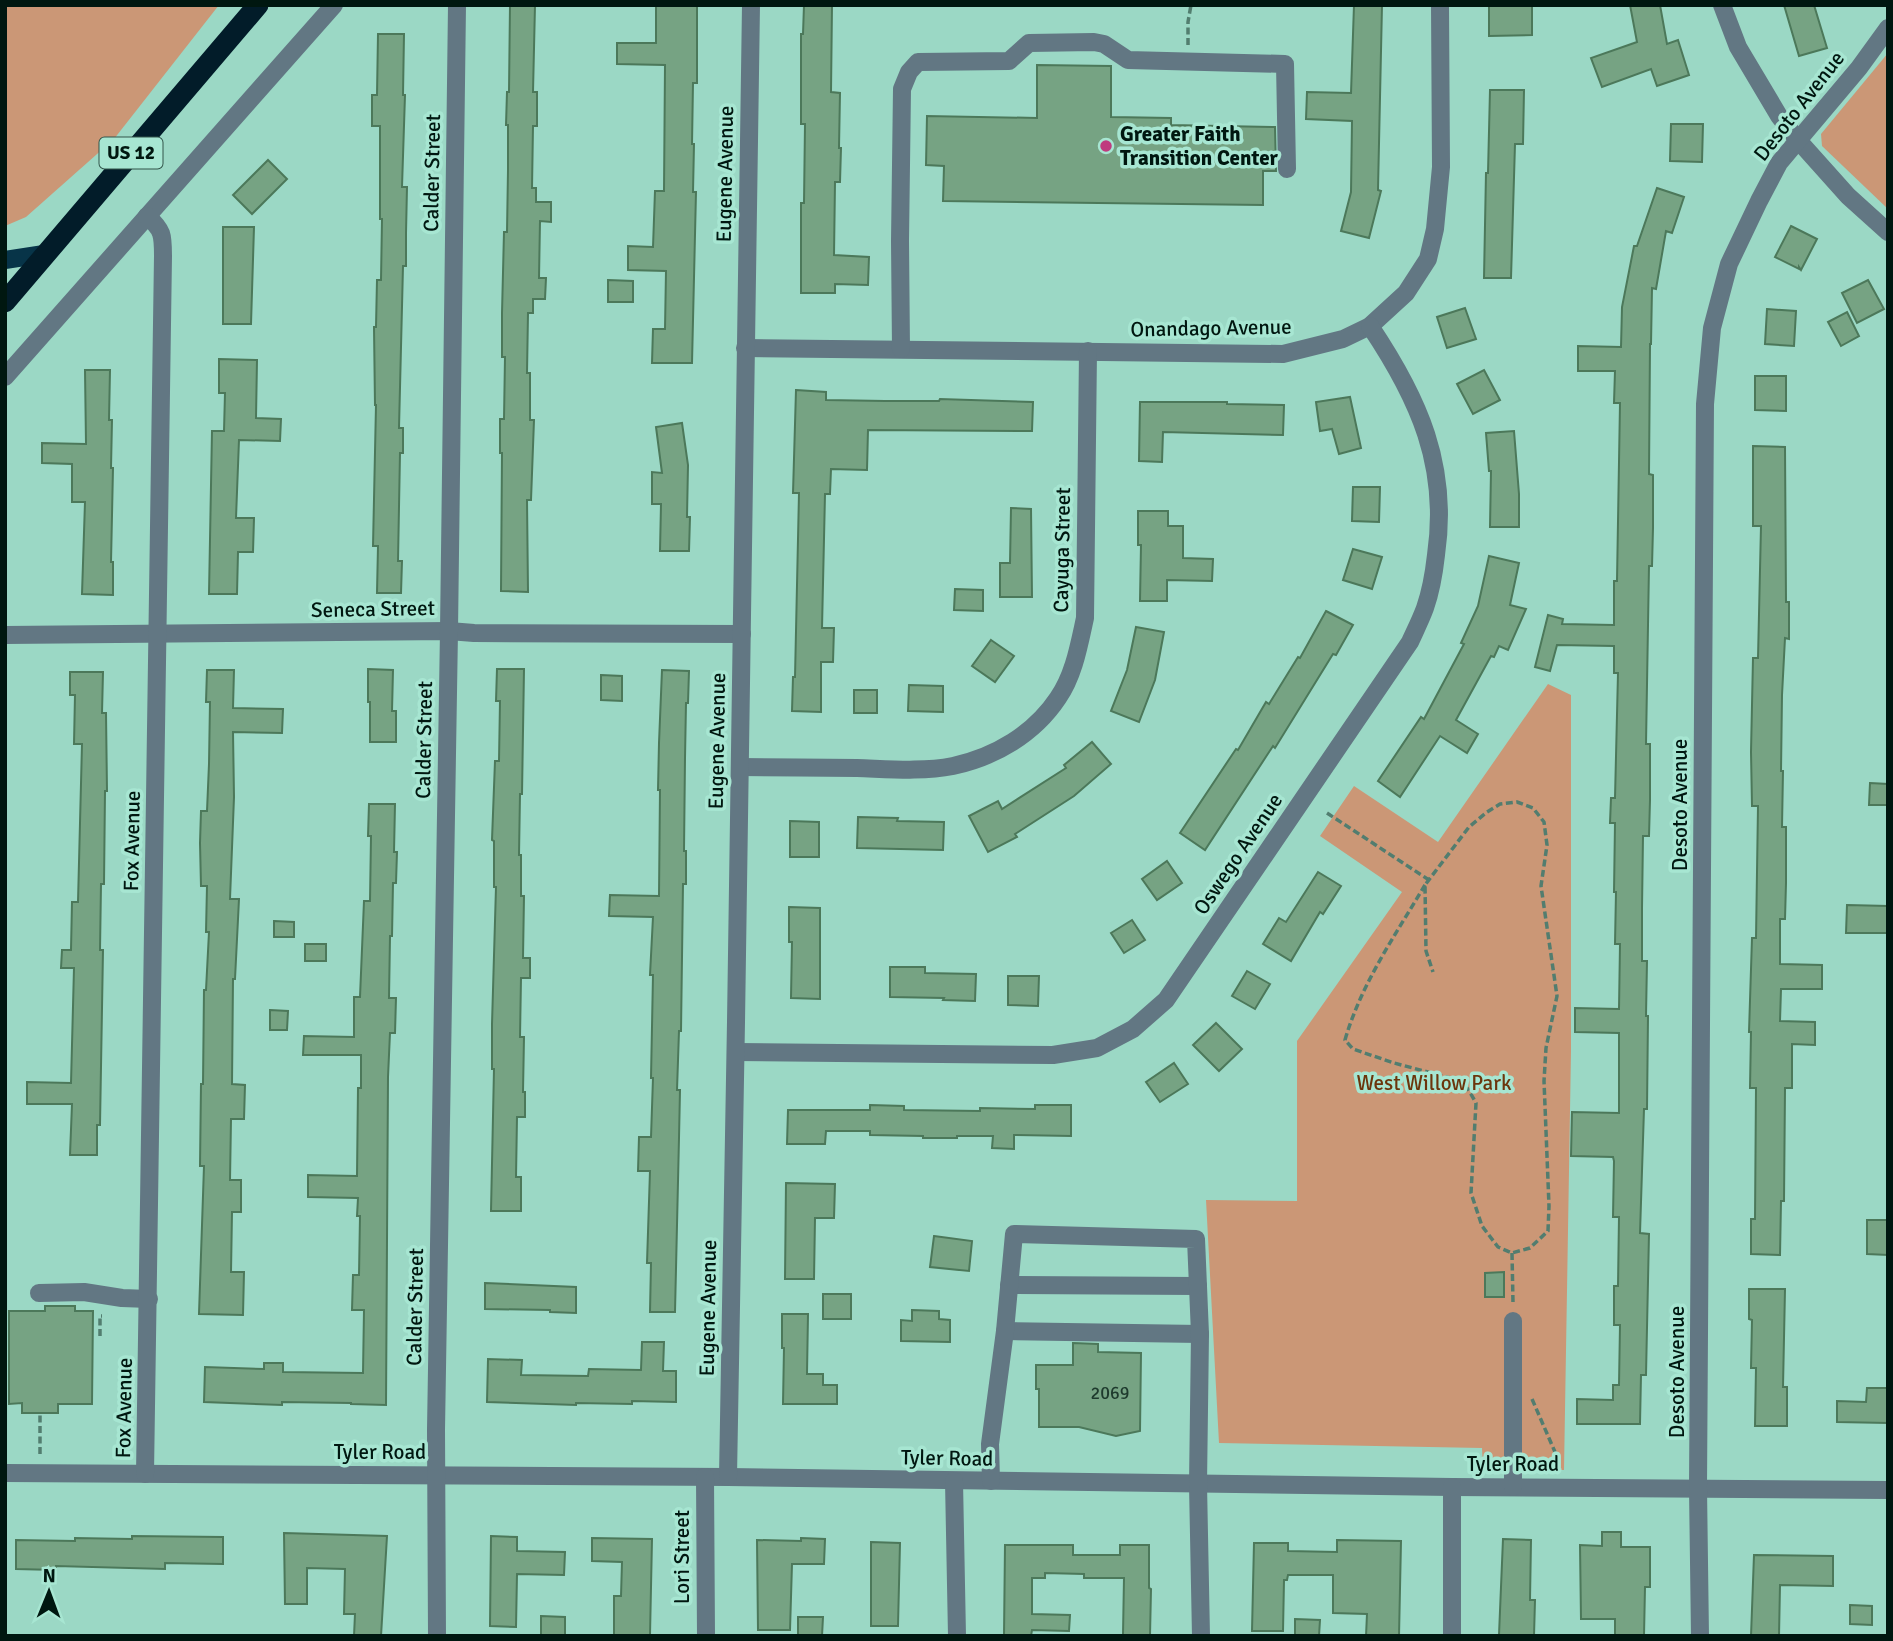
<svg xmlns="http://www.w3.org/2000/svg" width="1893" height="1641" font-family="Signika,sans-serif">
<rect width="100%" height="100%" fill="#9bd8c5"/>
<g fill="#cb9776">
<path d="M5,5H219L114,139L26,217L5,226Z"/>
<path d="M1888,53V209L1822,146L1821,134Z"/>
<path d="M1548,684L1571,695V1051L1564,1470H1483L1482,1448L1219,1443L1206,1200L1297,1201V1041L1402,892L1320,836L1354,786L1438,842Z"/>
</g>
<g fill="#76a383" stroke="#4c785a" stroke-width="2">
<path d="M510,5H535L533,92H537V126H533L532,188H536V202H551V222L540,221L539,278H546L545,299H533V313H528L527,373H530V420H534L531,500H527L528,592L501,591L502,453H500V419H504L505,357H502V313L504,232H507L508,170V125H506L507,92H509Z"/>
<path d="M656,5H697V83H693L692,144H694L693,192H696L692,363H652L653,329H665L666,271L628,270V246L653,247L655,191H664L665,65L617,64V43H656Z"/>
<path d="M804,5H832L831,92L840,93L839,148H841L840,182H835L834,255L869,257L868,285L835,284V293H801V203H804L805,124H801V34H803Z"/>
<path d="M1354,5H1382L1378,190L1381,191L1369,238L1341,231L1351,192L1352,121L1306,119L1307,92L1351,93Z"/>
<path d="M1489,5H1532V35L1489,36Z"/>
<path d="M1630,5H1660L1667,44L1678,40L1689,75L1657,86L1651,69L1602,87L1591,58L1637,42Z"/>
<path d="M1784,5H1814L1827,48L1799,56Z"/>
<path d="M378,34H404L403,95H405L402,187H407L406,233V266H403L399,428H403V453H400L398,561H402L401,593H377L378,546H373L376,405H375L374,327H376L377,280H381L382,219H380V126H372V95H377Z"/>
<path d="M1037,65L1111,66V117L1171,118V125L1275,127L1276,171H1263V205L943,201L944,166L926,165L927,116L1037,118Z"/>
<path d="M1490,90H1524L1523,144H1515L1511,278H1484L1486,173H1488Z"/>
<path d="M1671,124H1703L1702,162L1670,161Z"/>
<path d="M268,160L287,179L252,214L233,195Z"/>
<path d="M1657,188L1684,197L1672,233L1666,231L1656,289L1652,288L1651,344H1650L1649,474L1653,475V528L1652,566H1649L1646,744H1650V800L1649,836H1643L1642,908V961H1647L1646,1016H1648L1647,1109H1644L1640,1233L1649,1234L1646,1375H1641L1640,1424H1577V1399L1613,1400V1385H1619L1620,1325H1614V1286H1618L1619,1217H1613L1614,1161L1613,1157L1571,1156L1572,1112L1619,1113V1033L1575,1032V1008L1619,1009L1620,944H1615L1616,892H1614L1615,823H1610L1611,798H1615L1618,673H1614V646L1557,645L1550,671L1535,667L1548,615L1563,619L1562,624L1614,625V581H1617L1620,403H1614L1615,371H1578V346L1621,347L1622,307L1634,246H1637Z"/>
<path d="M1791,226L1817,239L1801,270L1799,267V269L1775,257Z"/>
<path d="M223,227H254L251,324H223Z"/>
<path d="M608,280L633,281V302H608Z"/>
<path d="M1868,280L1884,309L1857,323L1842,293Z"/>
<path d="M1465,308L1476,339L1447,348L1437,317Z"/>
<path d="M1767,309L1796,311L1794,346L1765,344Z"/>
<path d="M1847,312L1859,336L1841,346L1828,322Z"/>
<path d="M219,359L257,360L256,418L281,419L280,441L239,440L236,518H254L253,552H238L237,594H209L212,431H224L225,393H219Z"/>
<path d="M85,370H110L109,420H112L111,468H113L111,562H113V595L82,594L85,502H72V464L42,463V443L86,444Z"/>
<path d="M1484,370L1500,400L1473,414L1457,384Z"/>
<path d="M1755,376H1786V411L1755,410Z"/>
<path d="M796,390L826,392V400L885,401H939L940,399L1033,402L1032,431L868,430L867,470L831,469L830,494H825L822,628H834L833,662H821V712L792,711L793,677H795L799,493H793Z"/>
<path d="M1350,397L1361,448L1339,454L1332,429L1320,431L1316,402Z"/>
<path d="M1140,402H1227V404L1284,405L1283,435L1163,432L1162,462L1139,461Z"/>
<path d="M682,423L688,465L687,517H690L689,551H660L661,504H652V472L662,473L656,427Z"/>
<path d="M1514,431L1519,494V527H1490L1491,471H1489L1486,433Z"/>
<path d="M1753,446L1785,447L1786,602H1789V639L1785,638L1782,695L1781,771H1783L1782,827H1786V883L1785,919H1780V964L1822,965V989H1781L1780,1021L1815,1022V1045L1792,1044V1088H1785L1784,1201H1781L1780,1255L1751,1254V1219H1755L1756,1088H1750L1751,1032H1749L1752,938H1756L1758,806H1752L1751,752L1753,658H1758L1761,526H1753Z"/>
<path d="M1353,487H1380L1379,522L1352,521Z"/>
<path d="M1011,508L1031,509L1032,597H1000V563H1010Z"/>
<path d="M1138,511H1168V526H1183V558L1213,559L1212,581L1167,580V601H1140L1141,545H1138Z"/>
<path d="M1353,549L1382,557L1372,589L1343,580Z"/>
<path d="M1489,556L1519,563L1510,605L1526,609L1508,650L1499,646L1494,657L1491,656L1456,720L1478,734L1467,753L1440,736L1400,797L1378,781L1421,717L1424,719L1464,644L1461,643L1478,606Z"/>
<path d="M955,589L983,590V611L954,610Z"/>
<path d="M1326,611L1353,625L1336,655L1333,654L1275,748L1273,746L1205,850L1180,833L1236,749L1238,750L1266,702L1269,704L1298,657L1300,658Z"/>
<path d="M1136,627L1164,632L1155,680L1139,722L1111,711L1127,670Z"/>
<path d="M991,640L1014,656L995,682L972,666Z"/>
<path d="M368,669L393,670L392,711H396V742H370V702H368Z"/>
<path d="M497,669H524L522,794H520L519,855H521V896H524L523,958H530V978H521L520,1037H524L523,1092H525V1117H517L516,1177H521V1211H491L494,1069H492V1024L496,887H494V841L492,840L495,761H499L500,701H496Z"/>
<path d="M207,670H234L233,708L283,709L282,733L233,732L234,797L230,899H239L235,979H233L232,1084L245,1085L244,1119H231L230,1180H241V1212H232L231,1272H244L243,1315L199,1314L204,1166H200L201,1084H203L204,990H206L209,932H206L207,886H201L200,843L201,811H207L209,764L210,702H206Z"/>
<path d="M662,670L689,671L688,703H686L685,758L684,851H686V884H683L681,1031H679L677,1090H680L679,1138L675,1312H650L651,1263H647L650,1171H638L639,1137H651L653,1078H651L653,975H650L653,917L609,916L610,895L659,896L660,790H658L659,743Z"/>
<path d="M70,672H103L102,713H106L107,791H105L104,884H101L100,950H103L100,1125H97V1155H70L72,1104H27V1082L71,1083L74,968H61L62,950H71L72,902H78L82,744H74L75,695H70Z"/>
<path d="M601,675L622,676V701L601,700Z"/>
<path d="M909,685L943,686V712L908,711Z"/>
<rect x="854" y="690" width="23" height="23"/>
<path d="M1092,742L1111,764L1074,796L1015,834L1017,837L988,852L969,816L998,801L1002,809L1066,768L1064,765Z"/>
<path d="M1870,783L1888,784V805H1869Z"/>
<path d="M369,804H395L394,852H397L396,883H393L392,936H390L389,998H396L395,1033H390L388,1077L386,1405L351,1404V1403L282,1402V1405L204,1402L205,1367L264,1369V1363H283V1372L363,1373L364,1310H352L353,1275H359L360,1216H357L358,1198L308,1197V1175L357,1176L358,1088H361V1055H303L304,1036L354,1037V997H360L364,901H370L371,836H368Z"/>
<path d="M858,817L898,818L897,821L944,822L943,850L857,848Z"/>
<path d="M790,821L819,822V857H790Z"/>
<path d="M1167,861L1182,883L1157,900L1142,879Z"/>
<path d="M1318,872L1341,886L1323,914L1320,912L1291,961L1263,944L1279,918L1286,922Z"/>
<path d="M1847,905L1888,906V933H1846Z"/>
<path d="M789,907L820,908V999L791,998L792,942H789Z"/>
<path d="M1132,920L1145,940L1124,953L1111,933Z"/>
<path d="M274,921L294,922V937H274Z"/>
<rect x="305" y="944" width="21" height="17"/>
<path d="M890,967H925V973L976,974L975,1001L943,1000L944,998L890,997Z"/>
<path d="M1247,971L1270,984L1255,1009L1232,996Z"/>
<path d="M1008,976H1039L1038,1006L1008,1005Z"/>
<path d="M270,1010L288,1011L287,1030H270Z"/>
<path d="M1216,1023L1242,1049L1219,1071L1193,1045Z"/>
<path d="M1174,1063L1188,1084L1160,1102L1146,1082Z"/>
<path d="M870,1105L904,1106V1110L980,1111V1108L1035,1109V1105H1071V1136L1014,1135V1149L992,1148L993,1136H957V1138H923V1136L870,1135V1131H826L825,1144H787L788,1110H870Z"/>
<path d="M786,1183L835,1184L834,1218H815L814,1279H785Z"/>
<path d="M1867,1220H1888V1255L1867,1254Z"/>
<path d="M934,1236L972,1241L969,1271L930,1267Z"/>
<path d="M1504,1272V1297H1485V1273Z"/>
<path d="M485,1283L576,1287V1313L550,1312V1310L485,1309Z"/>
<path d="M1749,1289H1785L1783,1387H1787V1426H1755L1756,1368H1751L1752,1320L1749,1319Z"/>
<rect x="823" y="1294" width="28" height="25"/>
<path d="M45,1306H75V1311H93L92,1404H58V1413H22V1403L9,1404V1311H45Z"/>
<path d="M912,1310L939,1311V1319L950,1320V1342L901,1341V1320L912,1321Z"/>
<path d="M782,1314H808L807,1374H823V1385H837V1404H783L784,1348H782Z"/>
<path d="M642,1342H664L663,1371H676V1402L632,1401V1404L576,1403V1405L487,1402L488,1359L522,1360L521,1375L588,1376L589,1369L641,1370Z"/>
<path d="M1073,1343L1098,1344V1352L1141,1353L1140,1431L1116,1436L1079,1427H1039V1389H1036V1365H1073Z"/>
<path d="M1867,1388H1888V1423L1837,1422V1401L1866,1402Z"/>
<path d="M1602,1532H1621V1547H1650V1587H1645L1644,1636H1615V1619H1581L1580,1545L1602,1546Z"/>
<path d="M284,1533L387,1536L381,1636H354L355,1614H344L345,1569L307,1568V1604H285Z"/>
<path d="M132,1536L223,1537V1564L165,1563V1569L56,1566V1570L16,1569V1540L75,1541V1538L132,1539Z"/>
<path d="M491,1536L517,1537V1551L565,1552L564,1575L517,1574L516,1627L490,1626Z"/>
<path d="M592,1538L652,1539L650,1635H614V1596H621L622,1562L592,1561Z"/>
<path d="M801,1538L825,1539L824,1564H792L790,1630H758L757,1540L801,1541Z"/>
<path d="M1503,1539L1531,1540L1530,1600H1535L1534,1636L1499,1635Z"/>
<path d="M1337,1540L1401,1541L1399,1636H1366L1367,1614L1333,1613V1575H1288L1287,1580H1284L1283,1631H1252L1254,1543H1288V1551L1337,1552Z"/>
<path d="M871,1542L900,1543L898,1626H871Z"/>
<path d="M1005,1545H1073V1555H1120V1545H1149V1588L1151,1589L1150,1636L1123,1635L1124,1578H1084V1574L1045,1573V1578H1032V1614L1070,1615L1069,1631L1032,1630L1031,1636H1004Z"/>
<path d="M1754,1555L1833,1556V1586L1780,1585L1779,1636H1751Z"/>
<path d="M1850,1605L1872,1606V1625L1850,1624Z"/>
<path d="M541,1616L565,1617V1636H541Z"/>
<path d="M798,1617H823L822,1636H798Z"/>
<path d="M1295,1619L1320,1620L1319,1636H1295Z"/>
</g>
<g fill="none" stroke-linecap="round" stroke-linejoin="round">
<g stroke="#527d6f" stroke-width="3.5" stroke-dasharray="7 3.5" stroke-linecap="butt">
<path d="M1188,45V22L1191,5"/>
<path d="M1327,813L1429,880"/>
<path d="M1425,885C1396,934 1361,984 1345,1040L1353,1049L1394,1063L1454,1079L1468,1089L1476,1103L1471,1193L1482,1226L1498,1247L1512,1253L1530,1248L1548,1231L1549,1206L1544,1081L1546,1048L1557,996L1541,886L1547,845L1544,822L1533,808L1517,802L1500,804L1487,812L1469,827L1425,885L1426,951L1433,972"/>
<path d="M1512,1253L1513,1303"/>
<path d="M100,1336V1316H102"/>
<path d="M1532,1399L1555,1452"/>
<path d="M40,1454V1413"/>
</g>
<g stroke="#627783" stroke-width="18">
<path d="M1722,5L1738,47L1779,116L1797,139L1848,196L1888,232"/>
<path d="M745,348L1283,354L1343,339L1370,326L1406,293L1428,259L1435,229L1441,167L1440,5"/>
<path d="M901,349L900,241L902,89L909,72L918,62L1009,61L1029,43L1094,42L1104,44L1128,60L1285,64L1287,169"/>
<path d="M5,377L334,5"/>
<path d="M5,635L449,631L474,633L742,634"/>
<path d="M740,767C779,767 818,768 857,768C889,769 922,772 953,766C995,757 1034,734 1058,698C1074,675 1079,645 1085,618L1088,351"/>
<path d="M736,1052L1053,1055L1097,1048L1133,1029L1166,1000L1410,642C1415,631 1421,619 1425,608C1431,591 1434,573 1436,555C1449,466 1419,399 1370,326"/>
<path d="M1009,1285L1198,1286"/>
<path d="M39,1293L84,1292L122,1298L149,1299"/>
<path d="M1005,1331L1200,1334"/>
<path d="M5,1473L728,1477L1452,1487L1888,1490"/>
<path d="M145,1474L163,256C163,235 163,230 147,216"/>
<path d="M705,1477L706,1636"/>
<path d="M728,1477L736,1022L751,5"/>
<path d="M954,1481L957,1636"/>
<path d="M991,1481L990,1444L1005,1331L1014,1234L1196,1239L1200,1334L1198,1484L1201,1636"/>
<path d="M1513,1487V1321"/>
<path d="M437,1636L436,1430L449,631L457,5"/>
<path d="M1452,1636V1487"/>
<path d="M1700,1636L1698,1488L1705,404L1712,328L1729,264L1759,201L1779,163L1859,68L1888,28"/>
</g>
<path stroke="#073448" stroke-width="18" d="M5,260L44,254"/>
<path stroke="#021c29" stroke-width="21" d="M5,302L258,5"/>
</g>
<circle fill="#bf3a7e" stroke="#a7e6d2" stroke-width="2.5" cx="1106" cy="146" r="7"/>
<g text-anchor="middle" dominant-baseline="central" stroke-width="7" stroke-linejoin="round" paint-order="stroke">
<g font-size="18" fill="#1e3a2d">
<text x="1110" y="1393">2069</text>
</g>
<rect fill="#a7e6d2" stroke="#32554a" stroke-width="2" x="99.5" y="137.5" width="63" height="31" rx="5"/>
<g font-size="19" font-weight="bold" fill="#001710">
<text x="131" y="153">US 12</text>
</g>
<g font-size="21" fill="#001710" stroke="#a7e6d2">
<text transform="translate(1799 106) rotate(-52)">Desoto Avenue</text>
<text transform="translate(432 173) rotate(-89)">Calder Street</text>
<text transform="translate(725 174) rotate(-89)">Eugene Avenue</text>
<text transform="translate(1211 328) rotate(-1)">Onandago Avenue</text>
<text transform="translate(1062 550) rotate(-89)">Cayuga Street</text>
<text transform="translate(373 609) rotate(-1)">Seneca Street</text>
<text transform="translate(424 740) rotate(-89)">Calder Street</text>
<text transform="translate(717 741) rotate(-89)">Eugene Avenue</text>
<text transform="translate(1680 805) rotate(-90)">Desoto Avenue</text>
<text transform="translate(132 841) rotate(-89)">Fox Avenue</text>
<text transform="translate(1238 854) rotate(-56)">Oswego Avenue</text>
<text transform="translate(415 1307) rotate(-89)">Calder Street</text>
<text transform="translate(708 1308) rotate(-89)">Eugene Avenue</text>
<text transform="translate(1677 1372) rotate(-90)">Desoto Avenue</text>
<text transform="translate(124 1408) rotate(-89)">Fox Avenue</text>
<text x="380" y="1452">Tyler Road</text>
<text transform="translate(947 1458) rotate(1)">Tyler Road</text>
<text x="1513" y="1464">Tyler Road</text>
<text transform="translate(682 1557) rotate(-90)">Lori Street</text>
</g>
<g font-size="21" font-weight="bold" fill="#001710" stroke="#a7e6d2" text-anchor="start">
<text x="1120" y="134">Greater Faith<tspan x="1120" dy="24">Transition Center</tspan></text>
</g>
<g font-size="21" fill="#6b350c" stroke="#a7e6d2">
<text x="1434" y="1083">West Willow Park</text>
</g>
</g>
<rect width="1893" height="1641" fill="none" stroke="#001710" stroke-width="14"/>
<g transform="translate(49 1592) rotate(1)" stroke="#a7e6d2" stroke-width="5" paint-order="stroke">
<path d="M0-5L12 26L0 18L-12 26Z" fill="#001710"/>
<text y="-10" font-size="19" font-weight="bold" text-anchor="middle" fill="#001710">N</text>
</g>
</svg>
